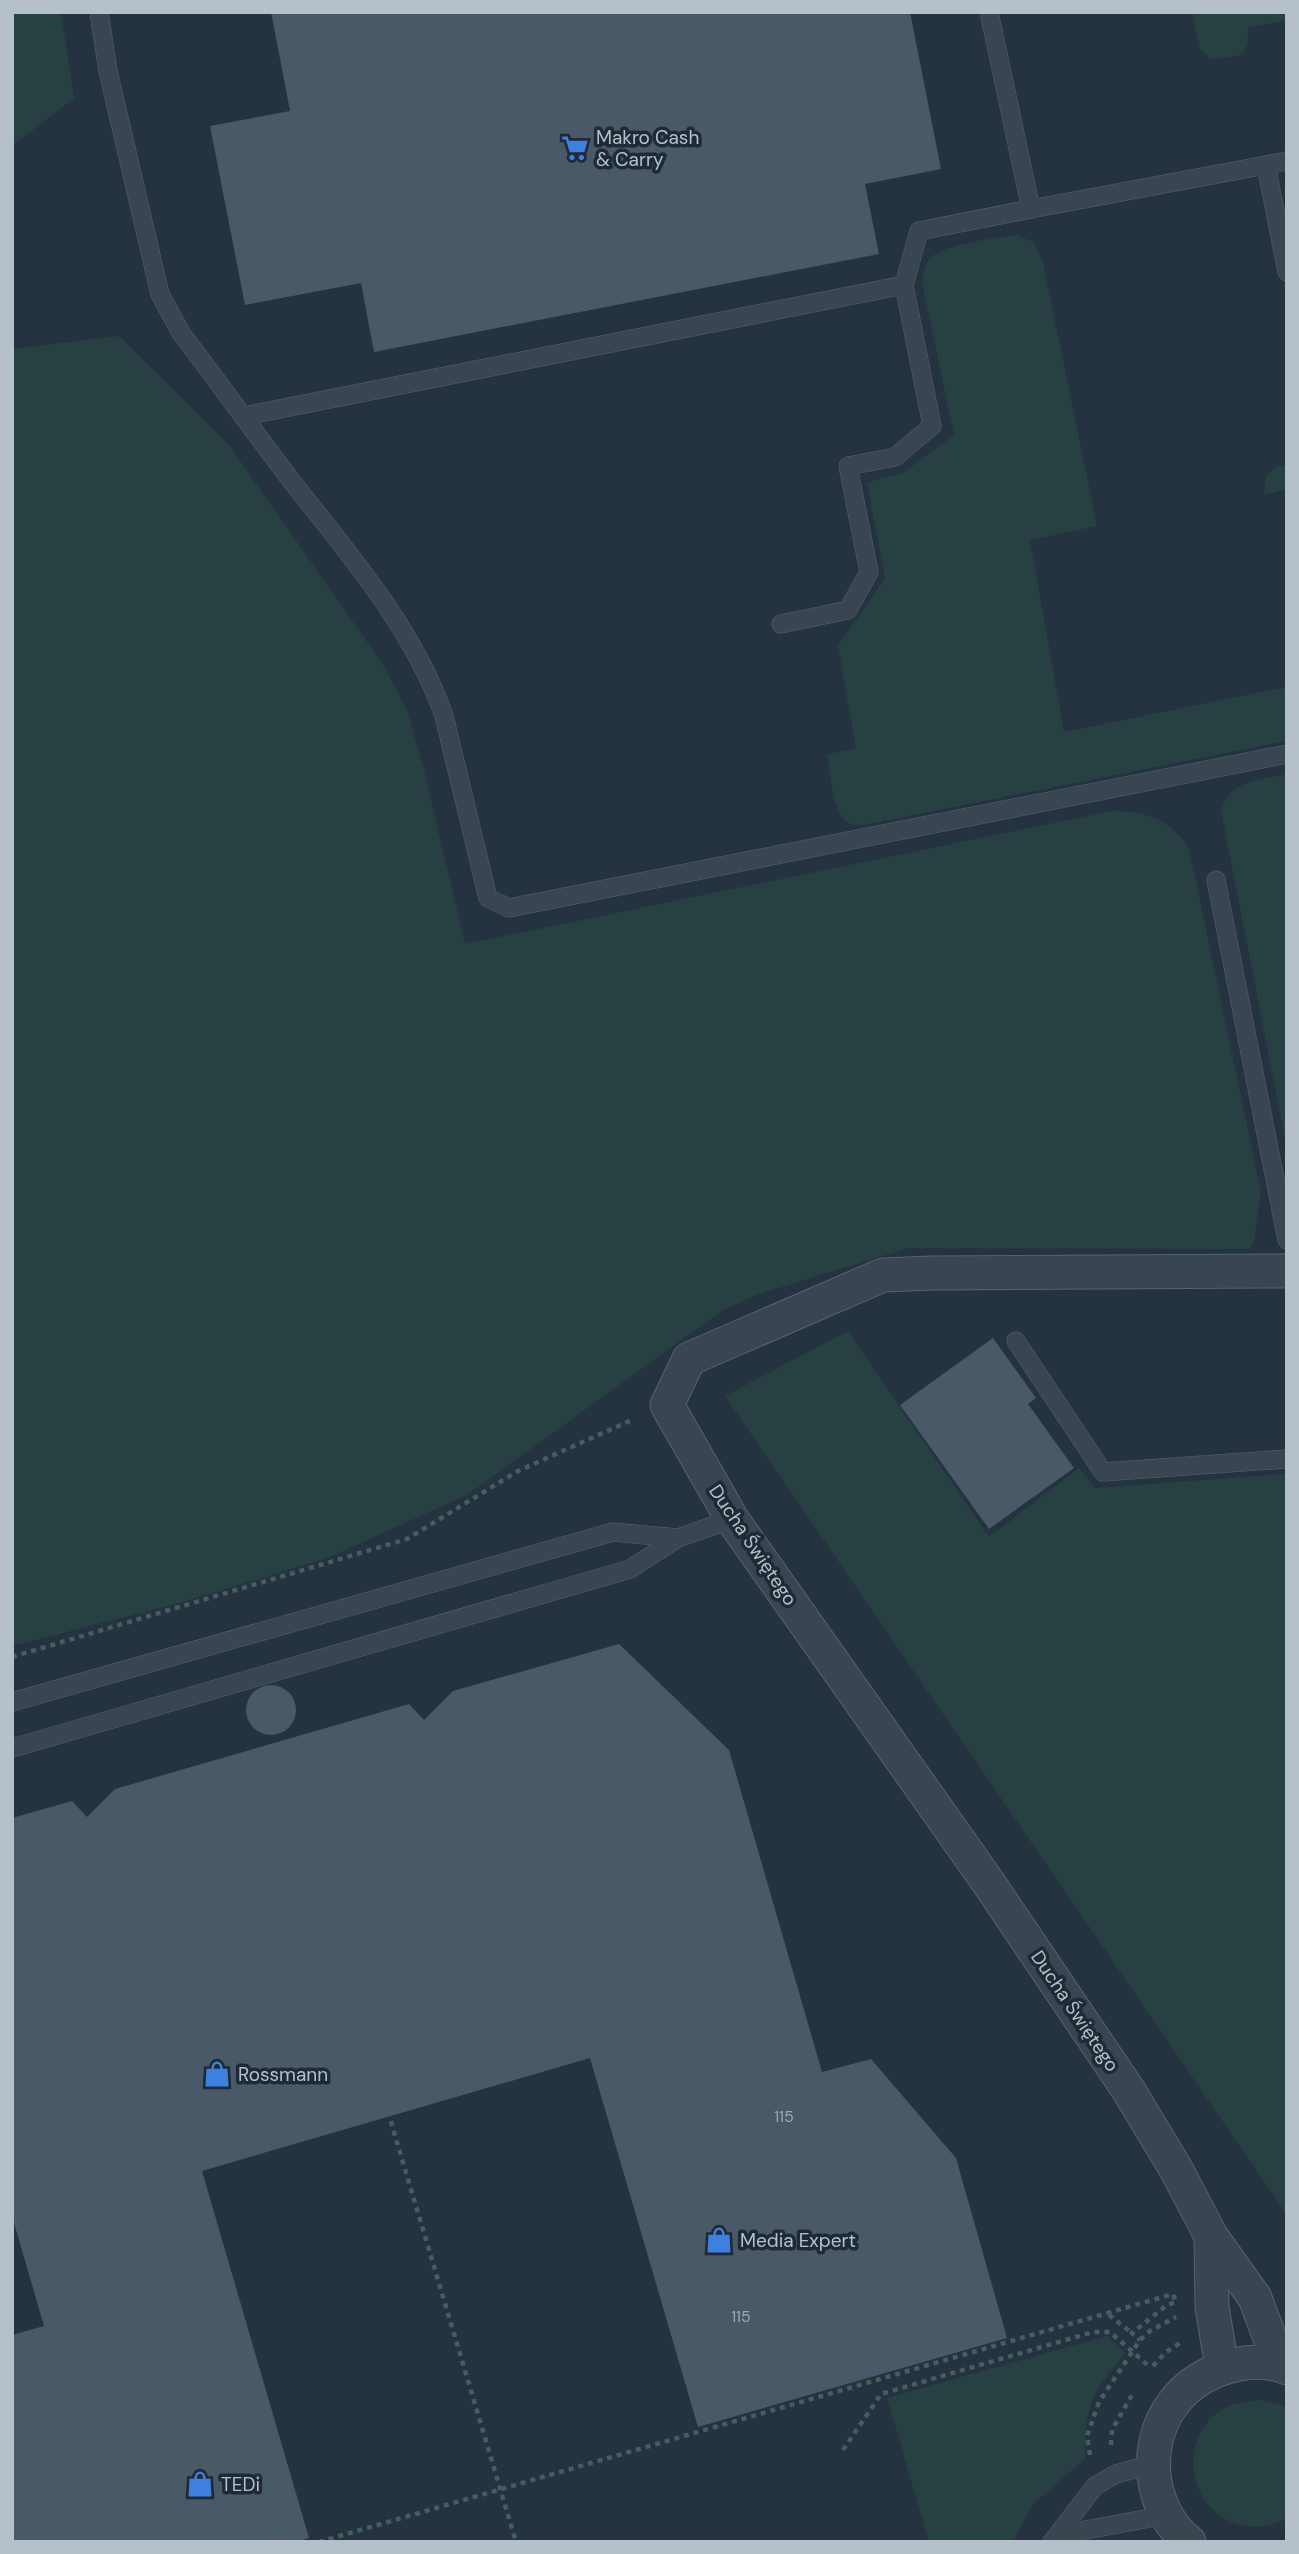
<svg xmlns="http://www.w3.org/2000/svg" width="1299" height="2554" font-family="'DM Sans',sans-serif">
<rect width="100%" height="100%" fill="#253341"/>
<g fill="#274142">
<path d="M12,12H61L74,98L12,146Z"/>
<path d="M1192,12H1287V20L1248,28C1249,60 1238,56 1211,59L1200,49Z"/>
<path d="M1015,235L1034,242L1043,262L1097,526L1030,540L1064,732L1287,687V741L863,825C857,825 851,825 846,821C833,813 830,770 827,754L856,749L838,645L885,579L867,482L903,473L954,435L922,283C923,276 924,268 927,262C936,245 996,238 1015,235Z"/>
<path d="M119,336L229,445L384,666L408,713L424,770L465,944L1112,811C1148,812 1168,818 1189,848L1261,1192L1254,1241L1250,1249L909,1248L759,1294L723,1310L467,1495L330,1557L179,1603L12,1646V349Z"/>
<path d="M1287,466V489L1264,495L1266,476L1276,467Z"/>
<path d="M1287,774V1148L1221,811C1231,779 1258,781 1287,774Z"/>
<path d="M848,1331L989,1537L1079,1468L1095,1488L1287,1474V2215L725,1396Z"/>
<path d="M1107,2336L1126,2353C1091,2392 1085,2406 1085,2459L1033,2504L1013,2542H929L887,2398Z"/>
<path d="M1259,2400L1279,2404L1287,2409V2518C1276,2525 1263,2527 1250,2526C1193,2522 1173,2447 1218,2412C1230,2403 1244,2402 1259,2400Z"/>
</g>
<g fill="#495967">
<path d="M271,12H910L941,169L865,184L879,254L374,352L361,283L245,305L210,126L290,111Z"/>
<path d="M993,1338L1036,1398L1028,1404L1074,1468L989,1529L900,1405Z"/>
<path d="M619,1644L729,1750L822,2072L871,2059L956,2158L1007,2338L698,2427L590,2058L202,2171L309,2538L296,2542H12V2335L44,2326L12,2216V1818L72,1801L87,1817L115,1789L409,1704L424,1720L453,1691Z"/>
<circle cx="271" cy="1710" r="25"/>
</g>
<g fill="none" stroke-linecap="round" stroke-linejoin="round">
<g stroke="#57636e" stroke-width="19">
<g id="lane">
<path d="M99,12L108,71L160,294L181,333C218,381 253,431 290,479C348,553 413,627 444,716L488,898L509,908L1287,754"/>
<path d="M1287,161L1266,165L1287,272"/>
<path d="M1031,209L1266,165"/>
<path d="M244,416L904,285"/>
<path d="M781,624L848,610L869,572L848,466L895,457L932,426L904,285L919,231L1031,209L989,12"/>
<path d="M1216,880L1287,1240"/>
<path d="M1016,1341L1103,1472L1287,1459"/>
<path d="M12,1702L613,1532L678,1538"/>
<path d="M12,1748L630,1569L678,1538L732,1519"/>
<path d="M1059,2535L1166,2515"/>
<path d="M1052,2542L1095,2486L1116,2474L1153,2464"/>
</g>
</g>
<g stroke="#57636e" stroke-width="35">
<g id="street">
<path d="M1211,2236L1212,2307L1222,2367"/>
<path d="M1280,2365L1255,2298L1211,2236L1176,2169L1129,2091L988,1882L732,1519L667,1405L689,1359L883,1275L932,1273L1287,1271"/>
<path d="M1189,2542C1149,2510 1142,2446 1172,2405C1187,2383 1213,2369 1239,2364C1254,2361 1273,2362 1287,2368"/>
</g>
</g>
<g stroke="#455e5e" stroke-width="4.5" stroke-dasharray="5 5" stroke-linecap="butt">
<path d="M12,1657L407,1539L518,1471L634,1419"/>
<path d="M385,2102L516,2542"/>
<path d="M1109,2315L1132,2333"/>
<path d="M1153,2366L1166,2352L1180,2343"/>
<path d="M1111,2445L1112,2430L1133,2393"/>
<path d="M843,2450L881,2394L1093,2332H1110L1151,2368"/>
<path d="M1090,2455L1087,2436L1099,2402L1140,2340L1150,2331L1176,2317"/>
<path d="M285,2542L174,2163L608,2038L717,2427"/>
<path d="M319,2542L1173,2294L1176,2302L1167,2305L1132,2333L1140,2340"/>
</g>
<use href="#lane" stroke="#394551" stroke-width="18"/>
<use href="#street" stroke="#394551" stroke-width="33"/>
</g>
<defs>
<g id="supermarket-bare" transform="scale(2.1)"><path d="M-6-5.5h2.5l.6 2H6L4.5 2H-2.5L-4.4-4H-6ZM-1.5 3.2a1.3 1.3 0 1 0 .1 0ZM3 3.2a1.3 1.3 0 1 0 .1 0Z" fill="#3f7fe0" stroke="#1e2a36" stroke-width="2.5" paint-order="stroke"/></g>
<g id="shop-bare" transform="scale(2.1)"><path d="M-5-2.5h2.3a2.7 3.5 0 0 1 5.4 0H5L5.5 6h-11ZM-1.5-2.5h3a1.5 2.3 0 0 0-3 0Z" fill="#3f7fe0" stroke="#1e2a36" stroke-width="2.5" paint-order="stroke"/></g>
</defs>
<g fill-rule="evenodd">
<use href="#supermarket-bare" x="575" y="148"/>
<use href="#shop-bare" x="217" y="2074"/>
<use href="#shop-bare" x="719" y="2240"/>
<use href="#shop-bare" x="200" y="2484"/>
</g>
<g text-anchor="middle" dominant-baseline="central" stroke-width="7" stroke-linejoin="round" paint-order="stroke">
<g font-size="16" fill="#9ba6b2">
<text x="784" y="2116">115</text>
<text x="741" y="2316">115</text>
</g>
<g font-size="19" fill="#b6c0cb" stroke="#1e2a36" text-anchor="start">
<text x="596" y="137">Makro Cash<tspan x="596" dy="22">&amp; Carry</tspan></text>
<text x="238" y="2074">Rossmann</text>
<text x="740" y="2240">Media Expert</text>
<text x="221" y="2484">TEDi</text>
</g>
<g font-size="19" fill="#b6c0cb" stroke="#1e2a36">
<text transform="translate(753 1545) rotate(56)">Ducha Świętego</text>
<text transform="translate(1075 2011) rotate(56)">Ducha Świętego</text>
</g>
</g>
<rect width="1299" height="2554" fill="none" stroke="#b6c0cb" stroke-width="28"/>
</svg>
